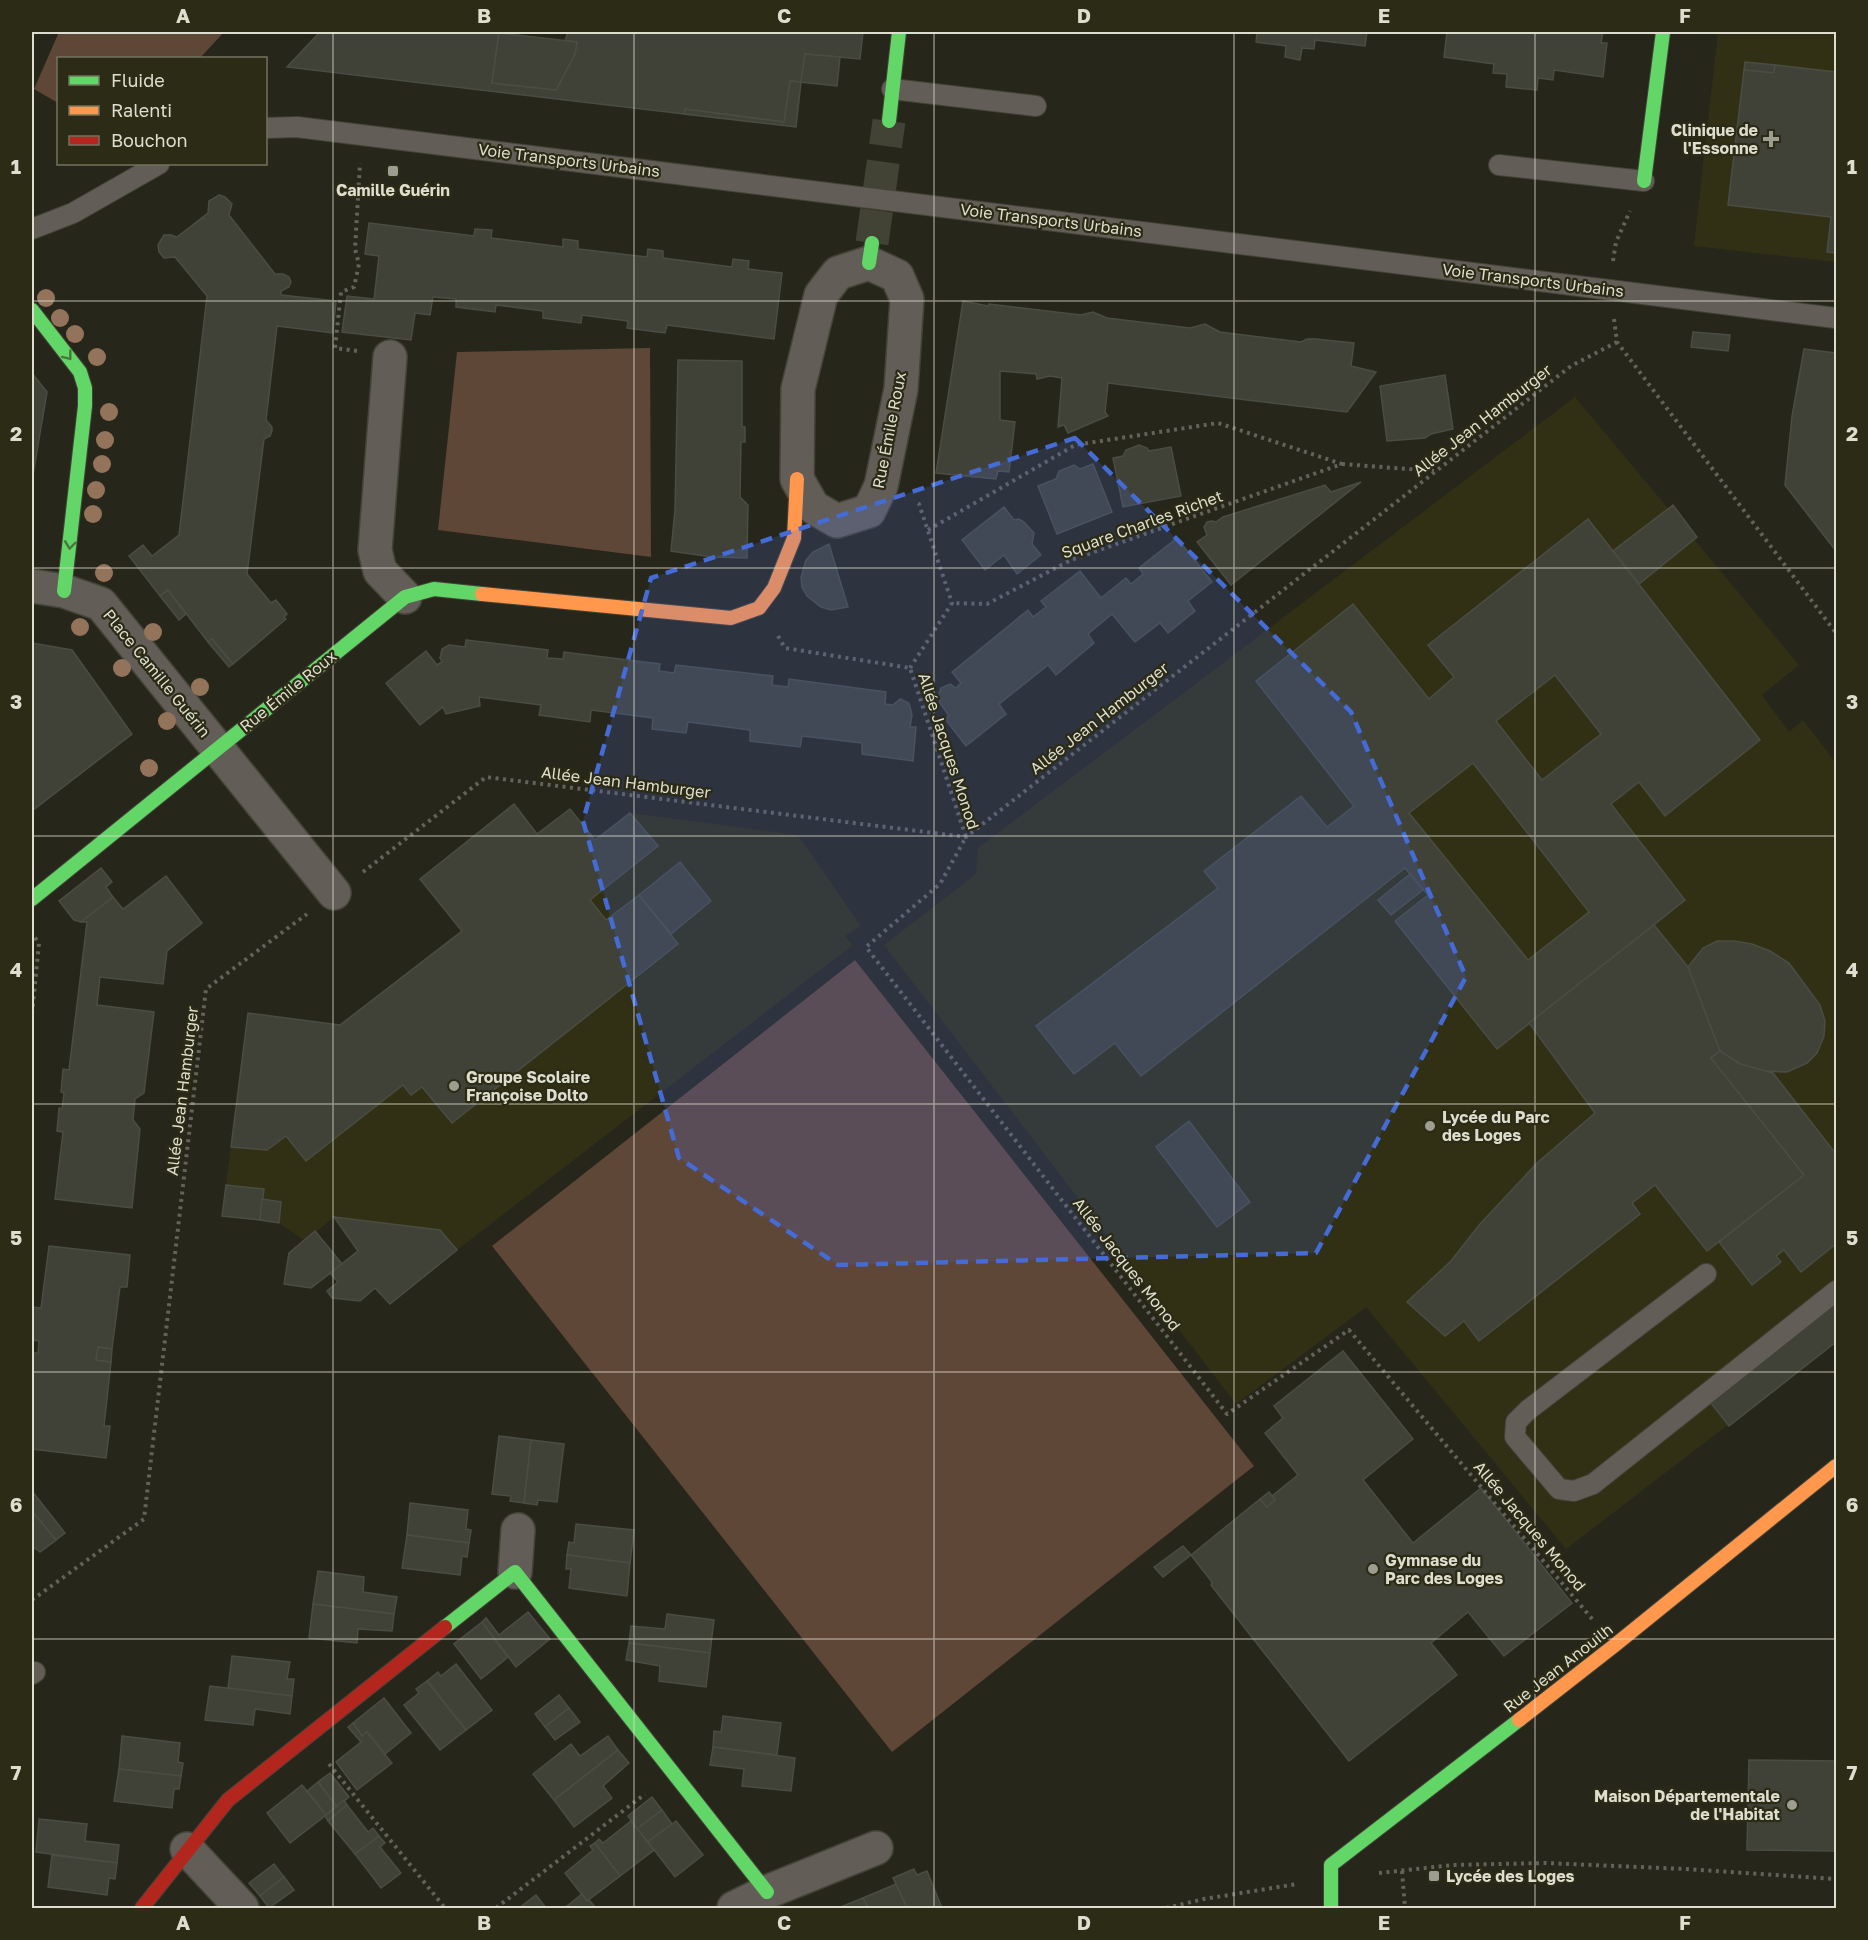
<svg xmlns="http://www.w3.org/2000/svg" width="1868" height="1940" font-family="'Golos Text',sans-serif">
<rect width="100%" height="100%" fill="#27261a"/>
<g fill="#313014">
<path d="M1718,32H1836V262L1694,246Z"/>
<path d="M1575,397L1799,665L1762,695L1789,732L1803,720L1836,763V1342L1566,1549L1366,1307L1236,1404L884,945L976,874L978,848Z"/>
<path d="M514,804L537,833L570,809L595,840L630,813L798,835L861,926L845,936L853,945L457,1250L440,1230L334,1217L305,1241L279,1223L222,1216L248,1013L340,1025L461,932L420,879Z"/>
</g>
<g fill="#5f4738">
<path d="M59,32H224L200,58H58V103L34,89Z"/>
<path d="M650,348L651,557L438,530L457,352Z"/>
<path d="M855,960L1254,1466L892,1752L492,1246Z"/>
</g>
<g fill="#404237" stroke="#4a4d43" stroke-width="1.5" fill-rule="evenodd">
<path d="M320,32H499L492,83L556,90L575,54L577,42L565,41L568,32H863L860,59L805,54L801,82L790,81L784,122L685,109L684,114L287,67Z"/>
<path d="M1247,32H1367L1365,46L1315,40L1314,49L1302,48L1300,60L1285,57L1286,46L1256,42L1257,33Z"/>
<path d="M1447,32H1603L1601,43H1607L1603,77L1554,70L1553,80L1538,78L1537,90L1506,87L1507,74L1493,73L1494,64L1444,57Z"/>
<path d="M499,33L577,42L575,54L556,90L492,83Z"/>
<path d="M805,54L840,57L837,86L801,82Z"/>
<path d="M1745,62L1775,65L1774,73L1744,70Z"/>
<path d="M1775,65L1836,72V253L1827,252L1831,217L1728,205L1744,70L1774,73Z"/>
<path d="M790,81L801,82L796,127L684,114L685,109L784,122Z"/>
<path d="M219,195L225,197L232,204L229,215L275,274H283L289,277L291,282L289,287L281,291V295L336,301L333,333L277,326L266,420L272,427V431L270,436L264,439L247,574L271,603L276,600L287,614L284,617L286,619L233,664L212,639L208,642L168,590L160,596L129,556L143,545L152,556L179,535L207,296L175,257L164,258L159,252L158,245L164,235H171L177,237L208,213L209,201Z"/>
<path d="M369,223L474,236L475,229L492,230L491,238L563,247V239L578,241V249L647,257L648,249L663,251V258L732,267L733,259L749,261L748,269L782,273L774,339L667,325L665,333L627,328L628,321L582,315L581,323L543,318V311L496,305L495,312L456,307V299L433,297L430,315L415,313L411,340L342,332L347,296L374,299L379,256L365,254Z"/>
<path d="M963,301L988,306L989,304L1081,315L1093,312L1107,318L1190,328L1205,324L1220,332L1301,342L1307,339H1316L1354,343L1351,366L1376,372L1347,412L1108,383L1105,412L1108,416L1068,433L1064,425L1058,427L1062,378L1050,376L1037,379L1036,374L1000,371V420L1015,422L1009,472L998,471L996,479L936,473Z"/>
<path d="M1693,332L1730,335L1728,351L1691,347Z"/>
<path d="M1804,349L1836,353V551L1785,485L1792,416Z"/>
<path d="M678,360L742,361V427H745V442H741L740,497L748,505L747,558L712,557L671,551L675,510Z"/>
<path d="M32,373L47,392L32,481Z"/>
<path d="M1445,375L1453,429L1431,434L1425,438L1387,441L1380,386Z"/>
<path d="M1139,445L1147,448L1149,451L1171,447L1181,496L1123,507L1113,458L1123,456L1126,450Z"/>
<path d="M1093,464L1112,512L1057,534L1038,486L1056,479L1059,471L1074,465L1080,469Z"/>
<path d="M1361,482L1231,585L1197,542L1207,535L1204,527L1207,522L1212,521L1216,522L1223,517L1325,485L1331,492Z"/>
<path d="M1673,505L1697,537L1639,584L1613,551Z"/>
<path d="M1004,507L1014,520L1019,519L1024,522L1034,533L1032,544L1041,555L1017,574L1004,555L985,570L962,540Z"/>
<path d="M1588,519L1760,740L1665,816L1639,782L1611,804L1685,900L1497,1049L1395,921L1428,895L1405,868L1141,1076L1115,1043L1074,1074L1036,1026L1218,888L1204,871L1301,796L1327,827L1354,806L1256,681L1353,604L1429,699L1454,677L1428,645ZM1555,675L1601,734L1542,780L1496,721ZM1473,763L1589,912L1528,960L1409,813Z"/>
<path d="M1177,538L1212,582L1188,601L1195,611L1168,633L1160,623L1135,642L1112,614L1088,634L1094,643L1056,675L1048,665L999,704L1006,714L966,746L945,719L949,716L940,703L938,697L941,688L950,684L956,688L961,683L952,672L1028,610L1033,617L1046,607L1041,601L1080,571L1101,598L1126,578L1131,584L1143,574L1139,568Z"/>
<path d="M829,544L848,607L831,610L821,607L807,596L802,587L801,577L806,560L813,552Z"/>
<path d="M168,590L186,614L179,620L160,596Z"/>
<path d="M212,639L233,664L229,667L208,642Z"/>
<path d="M466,640L548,650L547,658L563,659L564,652L660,664L659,671L674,673L676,665L773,676L772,685L788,687L789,679L886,692L885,704L893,705L900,699L909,703L912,715L910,727H916L913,761L862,754V743L802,736L800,747L750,741V730L688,722L686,733L652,729L653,718L591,710L590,722L539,715L541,705L479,697L480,706L446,714L443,707L420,725L386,683L426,651L437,665L442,662L440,658L442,649L449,645L465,647Z"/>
<path d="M32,643L72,650L132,734L32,811Z"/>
<path d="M514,804L537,834L570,809L595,840L630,813L658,846L590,900L606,920L639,895L678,944L452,1123L422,1087L411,1095L403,1085L306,1161L286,1136L267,1150L231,1147L248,1013L340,1025L462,931L420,879Z"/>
<path d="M680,862L711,901L671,934L639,895Z"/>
<path d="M101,868L112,882L106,887L113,897L81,922L74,920L59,901Z"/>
<path d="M1410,874L1423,890L1391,915L1378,900Z"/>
<path d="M166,876L202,923L167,951L163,984L100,977L97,1005L154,1012L144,1093L135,1099L133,1120L140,1129L132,1208L55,1199L63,1132L57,1131L59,1108L62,1109L64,1093L61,1092L63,1069L69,1070L87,922H81L113,897L123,909Z"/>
<path d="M1654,925L1688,967L1720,1051L1711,1058L1804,1175L1707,1251L1655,1185L1632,1203L1640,1214L1479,1341L1464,1321L1445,1336L1407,1302L1451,1261L1480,1224L1537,1163L1595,1113L1529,1023Z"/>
<path d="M1717,941H1734L1752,944L1770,951L1789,963L1820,1005L1825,1021L1824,1036L1817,1053L1807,1063L1787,1072L1763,1071L1740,1064L1720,1051L1688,967L1703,948Z"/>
<path d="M1720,1051L1740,1064L1773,1073L1836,1154V1244L1801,1272L1784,1250L1776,1256L1781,1262L1752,1285L1719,1242L1804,1175L1711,1058Z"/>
<path d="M1189,1121L1250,1202L1217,1227L1156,1147Z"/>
<path d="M226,1185L264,1189L260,1220L222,1216Z"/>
<path d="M262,1199L281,1202L279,1223L260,1220Z"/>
<path d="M334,1217L440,1230L457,1250L390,1304L375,1288L360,1301L332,1298L327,1291L338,1282L330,1273L358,1251Z"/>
<path d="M315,1231L342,1264L311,1288L284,1284L289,1253Z"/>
<path d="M49,1246L130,1255L127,1287H120L112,1349L98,1347L96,1360L111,1362L104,1426H110L106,1458L32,1449V1353H38L39,1341L32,1340V1307L41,1308Z"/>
<path d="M1836,1304V1342L1729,1426L1710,1402Z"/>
<path d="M98,1347L112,1349L111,1362L96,1360Z"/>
<path d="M1343,1351L1413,1439L1363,1480L1413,1543L1481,1488L1572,1603L1504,1656L1468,1612L1431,1643L1457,1675L1349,1761L1211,1585L1212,1582L1191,1555L1260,1499L1267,1507L1275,1500L1272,1496L1298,1475L1265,1433L1283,1418L1274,1406Z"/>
<path d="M499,1436L531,1440L524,1503L510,1501L511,1496L492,1494Z"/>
<path d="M531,1440L564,1444L557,1502L538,1500L537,1505L524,1503Z"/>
<path d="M32,1491L65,1533L56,1540L32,1511Z"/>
<path d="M1269,1492L1275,1500L1267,1507L1260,1499Z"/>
<path d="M410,1503L468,1510L466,1529L471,1530L469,1543L407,1535Z"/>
<path d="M32,1511L56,1540L40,1552L35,1548L32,1551Z"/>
<path d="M576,1524L634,1530L630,1563L567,1555L569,1542L574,1543Z"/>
<path d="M407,1535L469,1543L467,1557L462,1556L460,1575L402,1568Z"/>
<path d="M1183,1546L1191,1555L1163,1577L1154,1567Z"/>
<path d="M567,1555L630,1563L627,1596L569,1588L571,1569H566Z"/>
<path d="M318,1571L364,1577L363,1592L397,1597L394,1614L313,1604Z"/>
<path d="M313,1604L394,1614L392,1631L358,1629L357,1643L309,1638Z"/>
<path d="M528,1612L550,1639L516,1667L482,1622L486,1618L499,1635Z"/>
<path d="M667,1614L714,1620L710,1653L629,1643L631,1626L665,1629Z"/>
<path d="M482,1622L508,1657L481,1679L454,1644Z"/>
<path d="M629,1643L710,1653L706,1687L659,1681L660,1666L626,1660Z"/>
<path d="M232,1656L290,1662L287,1679H294L292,1696L228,1688Z"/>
<path d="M456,1664L492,1710L466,1730L427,1681L438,1672L441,1676Z"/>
<path d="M427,1681L466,1730L440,1750L404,1705L419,1693L416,1689Z"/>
<path d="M210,1686L292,1696L290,1714L255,1709L253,1725L205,1720Z"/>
<path d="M559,1695L569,1708L545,1727L535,1714Z"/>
<path d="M384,1698L411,1733L385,1754L367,1732L362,1736L353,1723Z"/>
<path d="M569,1708L580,1722L555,1740L545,1727Z"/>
<path d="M723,1716L781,1723L777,1755L713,1747L714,1731L721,1732Z"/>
<path d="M353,1723L362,1736L367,1732L392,1763L357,1790L336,1762L361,1742L348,1727Z"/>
<path d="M122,1736L180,1743L178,1762L183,1763L181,1776L119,1769Z"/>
<path d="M608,1736L618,1750L554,1800L533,1774L571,1744L580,1756Z"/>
<path d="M713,1747L795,1758L791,1791L742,1786L744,1769L710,1765Z"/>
<path d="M618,1750L629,1763L603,1786L612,1798L574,1827L554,1800Z"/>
<path d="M1749,1760L1836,1761V1851L1747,1850Z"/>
<path d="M119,1769L181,1776L179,1789H174L172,1808L114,1801Z"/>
<path d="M330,1773L349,1797L337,1807L318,1782Z"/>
<path d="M318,1782L337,1807L326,1815L307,1791Z"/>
<path d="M302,1785L326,1815L290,1843L267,1813Z"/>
<path d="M652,1797L662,1810L637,1829L628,1816Z"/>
<path d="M344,1800L347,1805L328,1821L325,1816Z"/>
<path d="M347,1805L368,1832L373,1828L379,1836L355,1854L328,1821Z"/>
<path d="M662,1810L672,1824L648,1842L637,1829Z"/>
<path d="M39,1819L87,1824L85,1841L119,1845L117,1863L36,1852Z"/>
<path d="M631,1821L654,1850L620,1876L595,1843L599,1839L603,1843Z"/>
<path d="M676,1821L703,1855L675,1877L648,1842Z"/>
<path d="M379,1836L385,1843L380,1847L401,1873L381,1888L355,1854Z"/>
<path d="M595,1843L620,1876L587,1901L565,1873L593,1850L590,1846Z"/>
<path d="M52,1855L117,1863L115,1879L109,1878L107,1895L48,1887Z"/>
<path d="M274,1864L284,1877L260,1896L249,1883Z"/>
<path d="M914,1869L917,1875L927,1871L942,1908H907L893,1878Z"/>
<path d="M284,1877L294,1890L269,1908L260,1896Z"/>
<path d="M896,1884L907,1908H868L863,1898Z"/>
<path d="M582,1894L587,1901L589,1900L596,1908H569L567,1906Z"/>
<path d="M536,1895L546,1908H519Z"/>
<path d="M863,1898L868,1908H838Z"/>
</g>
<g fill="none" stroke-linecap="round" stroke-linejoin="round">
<path stroke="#424235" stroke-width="33" stroke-dasharray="33 16" stroke-linecap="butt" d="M872,243L889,121"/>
<g stroke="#434338" stroke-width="22">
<g id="lane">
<path d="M892,89L1036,106"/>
<path d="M266,128L297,127L1836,318"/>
<path d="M1499,165L1644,181"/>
<path d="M32,229L73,213L159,164"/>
<path d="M1706,1274L1528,1410L1516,1422L1515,1437L1559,1489L1574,1491L1593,1484L1836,1291"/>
<path d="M32,1674L35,1672"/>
</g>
</g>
<g stroke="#434338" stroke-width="36">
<g id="street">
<path d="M869,263L897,276L907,299L901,389L881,486L869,511L837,521L813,507L797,479L798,389L821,295L838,273Z"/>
<path d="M390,357L375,550L380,571L405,597"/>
<path d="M32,586L64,591L101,604L334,893"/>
<path d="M515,1572L518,1530"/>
<path d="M187,1849L242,1908"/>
<path d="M734,1908L767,1892L876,1848"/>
</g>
</g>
<g stroke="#434338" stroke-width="16">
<g id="fast">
<path d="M889,121L899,32"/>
<path d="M1644,181L1663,32"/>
<path d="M869,263L872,243"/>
<path d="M32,310L80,372L85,388V406L64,591"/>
<path d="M32,899L405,597L434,589L482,594"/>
<path d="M445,1627L515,1572L767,1892"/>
<path d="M1331,1908V1865L1519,1720"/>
</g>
</g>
<g stroke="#434338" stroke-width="16">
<g id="slow">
<path d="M482,594L731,618L759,608L774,588L794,538L797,479"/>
<path d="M1519,1720L1615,1645L1836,1466"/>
</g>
</g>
<g stroke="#434338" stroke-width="16">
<path id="jam" d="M142,1908L228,1800L445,1627"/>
</g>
<g stroke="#63625b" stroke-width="4" stroke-dasharray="3 4.5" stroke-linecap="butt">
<path d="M1613,261L1616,242L1630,211"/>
<path d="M1614,319L1617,342L1836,633"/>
<path d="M357,351L335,348L341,292L354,287L359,264L355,249L360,163"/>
<path d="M1342,464L1434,471"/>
<path d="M928,530L1075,445L1218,423L1342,464L1071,560L987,604L952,603"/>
<path d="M778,636L785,648L910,668L966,837L940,884L866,947L1227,1414L1349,1330L1593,1620"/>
<path d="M910,668L952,603L919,504L914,501"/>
<path d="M363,872L486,777L966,837L1571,366L1617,342"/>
<path d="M32,1014L39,943L32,934"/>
<path d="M32,1600L144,1519L206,989L307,914"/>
<path d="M329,1764L445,1908"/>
<path d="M1402,1871L1405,1908"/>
<path d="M1379,1873L1453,1865L1546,1863L1685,1869L1836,1879"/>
<path d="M496,1908L645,1794"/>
<path d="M1166,1908L1204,1899L1297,1884"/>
</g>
<use href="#lane" stroke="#625e57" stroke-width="20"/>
<use href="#street" stroke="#625e57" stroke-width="33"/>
<use href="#fast" stroke="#63d668" stroke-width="14"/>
<use href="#slow" stroke="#ff974d" stroke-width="14"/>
<use href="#jam" stroke="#b3261e" stroke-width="14"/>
</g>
<g fill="#94735b">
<circle cx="46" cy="298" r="9"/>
<circle cx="60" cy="318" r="9"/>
<circle cx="75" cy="334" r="9"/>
<circle cx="97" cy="357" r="9"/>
<circle cx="109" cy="412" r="9"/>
<circle cx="105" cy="440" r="9"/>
<circle cx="102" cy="464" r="9"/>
<circle cx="96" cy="490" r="9"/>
<circle cx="93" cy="514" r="9"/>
<circle cx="104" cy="573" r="9"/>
<circle cx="80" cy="627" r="9"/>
<circle cx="153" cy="632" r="9"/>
<circle cx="122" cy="668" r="9"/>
<circle cx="200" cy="687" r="9"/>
<circle cx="167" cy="721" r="9"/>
<circle cx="149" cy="768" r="9"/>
</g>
<defs><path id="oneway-chevron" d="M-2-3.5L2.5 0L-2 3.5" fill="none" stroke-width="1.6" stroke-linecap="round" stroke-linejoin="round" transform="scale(1.5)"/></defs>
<g stroke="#45783a">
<use href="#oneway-chevron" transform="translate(68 356) rotate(52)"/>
<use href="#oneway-chevron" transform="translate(70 545) rotate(97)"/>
</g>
<path fill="#446bd6" fill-opacity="0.2" stroke="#446bd6" stroke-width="4.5" stroke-dasharray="12 8" stroke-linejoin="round" d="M1075,438L1351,712L1466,977L1316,1253L838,1265L679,1158L583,821L651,578Z"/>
<path fill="none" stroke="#deded0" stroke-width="1.5" stroke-opacity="0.55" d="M333,32V1908M634,32V1908M934,32V1908M1234,32V1908M1535,32V1908M32,301H1836M32,568H1836M32,836H1836M32,1104H1836M32,1372H1836M32,1639H1836"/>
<g fill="#9e9e90" stroke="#2c2b15" stroke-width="2">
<path d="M1768 130h6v6h6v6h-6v6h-6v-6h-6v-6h6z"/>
<rect x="387" y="165" width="12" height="12" rx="3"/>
<circle cx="454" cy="1086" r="6"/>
<circle cx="1430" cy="1126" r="6"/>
<circle cx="1373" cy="1569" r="6"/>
<circle cx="1792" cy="1805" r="6"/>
<rect x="1428" y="1870" width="12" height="12" rx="3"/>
</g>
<g text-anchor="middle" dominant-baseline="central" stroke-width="4.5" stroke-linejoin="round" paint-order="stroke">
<g font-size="16" font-weight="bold" fill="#deded0" stroke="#2c2b15" text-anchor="start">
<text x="1758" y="130" text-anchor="end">Clinique de<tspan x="1758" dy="18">l'Essonne</tspan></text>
<text x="393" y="190" text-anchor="middle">Camille Guérin</text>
<text x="466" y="1077">Groupe Scolaire<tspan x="466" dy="18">Françoise Dolto</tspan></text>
<text x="1442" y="1117">Lycée du Parc<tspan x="1442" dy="18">des Loges</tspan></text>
<text x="1385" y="1560">Gymnase du<tspan x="1385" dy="18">Parc des Loges</tspan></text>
<text x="1780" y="1796" text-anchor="end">Maison Départementale<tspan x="1780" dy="18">de l'Habitat</tspan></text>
<text x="1446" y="1876">Lycée des Loges</text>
</g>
<g font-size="16" fill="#deded0" stroke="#2c2b15">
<text transform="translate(569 160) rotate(7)">Voie Transports Urbains</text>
<text transform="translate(1051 220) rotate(7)">Voie Transports Urbains</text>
<text transform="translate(1533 280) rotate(7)">Voie Transports Urbains</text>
<text transform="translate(1482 420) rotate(-38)">Allée Jean Hamburger</text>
<text transform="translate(889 430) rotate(-79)">Rue Émile Roux</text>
<text transform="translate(1142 524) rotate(-20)">Square Charles Richet</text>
<text transform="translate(157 673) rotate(51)">Place Camille Guérin</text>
<text transform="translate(288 691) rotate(-39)">Rue Émile Roux</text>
<text transform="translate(1099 718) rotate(-38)">Allée Jean Hamburger</text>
<text transform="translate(949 751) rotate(72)">Allée Jacques Monod</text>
<text transform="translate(626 782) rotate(7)">Allée Jean Hamburger</text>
<text transform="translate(182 1091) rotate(-83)">Allée Jean Hamburger</text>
<text transform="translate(1127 1264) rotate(52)">Allée Jacques Monod</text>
<text transform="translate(1530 1526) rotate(50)">Allée Jacques Monod</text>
<text transform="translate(1558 1668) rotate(-38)">Rue Jean Anouilh</text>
</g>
</g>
<rect width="1868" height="1940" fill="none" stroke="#2c2b15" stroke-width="66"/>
<rect x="57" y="57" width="210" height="108" fill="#2c2b15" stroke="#737360" stroke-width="1.5"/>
<rect x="69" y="76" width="30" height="9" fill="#63d668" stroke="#737360" stroke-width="1.5"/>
<text x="111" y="87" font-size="18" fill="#deded0">Fluide</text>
<rect x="69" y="106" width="30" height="9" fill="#ff974d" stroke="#737360" stroke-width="1.5"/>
<text x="111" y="117" font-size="18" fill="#deded0">Ralenti</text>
<rect x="69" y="136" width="30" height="9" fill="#b3261e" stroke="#737360" stroke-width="1.5"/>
<text x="111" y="147" font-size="18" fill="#deded0">Bouchon</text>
<rect x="33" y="33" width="1802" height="1874" fill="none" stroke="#deded0" stroke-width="2"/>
<g font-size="20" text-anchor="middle" font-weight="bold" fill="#deded0">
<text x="183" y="23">A</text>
<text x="484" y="23">B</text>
<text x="784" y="23">C</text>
<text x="1084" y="23">D</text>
<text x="1384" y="23">E</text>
<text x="1685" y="23">F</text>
<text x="16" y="174">1</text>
<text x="1852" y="174">1</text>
<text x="16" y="441">2</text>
<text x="1852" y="441">2</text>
<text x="16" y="709">3</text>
<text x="1852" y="709">3</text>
<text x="16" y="977">4</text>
<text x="1852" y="977">4</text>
<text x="16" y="1245">5</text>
<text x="1852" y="1245">5</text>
<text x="16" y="1512">6</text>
<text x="1852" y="1512">6</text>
<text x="16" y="1780">7</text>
<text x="1852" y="1780">7</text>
<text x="183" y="1930">A</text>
<text x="484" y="1930">B</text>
<text x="784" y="1930">C</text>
<text x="1084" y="1930">D</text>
<text x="1384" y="1930">E</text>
<text x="1685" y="1930">F</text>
</g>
</svg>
